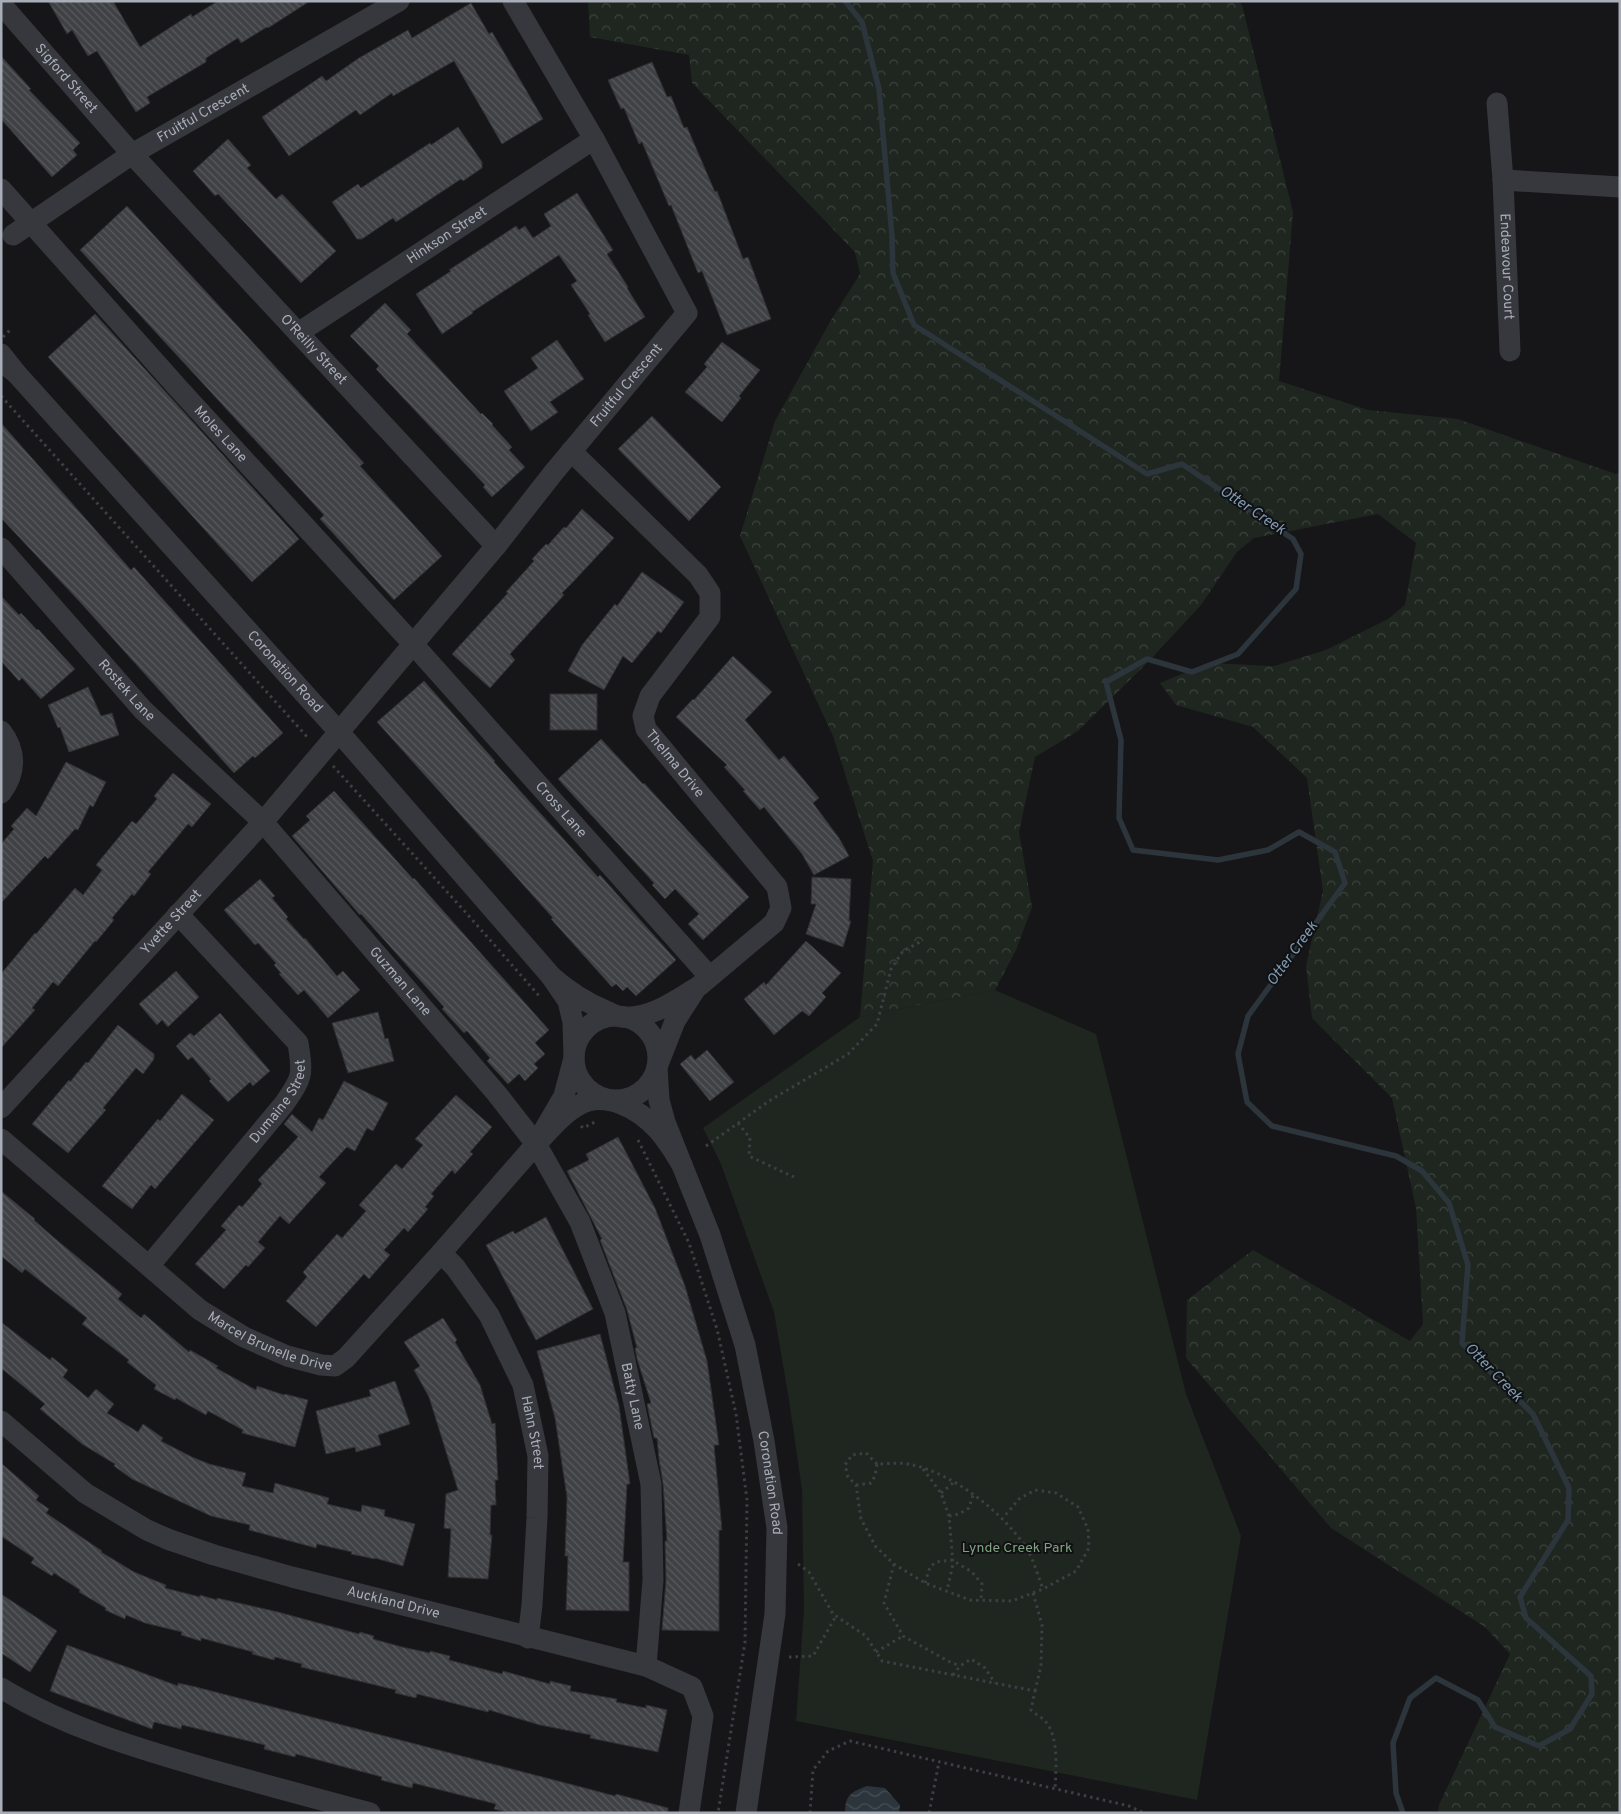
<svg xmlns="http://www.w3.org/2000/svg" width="1621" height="1814" font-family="Overpass,sans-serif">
<defs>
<pattern id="forest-crowns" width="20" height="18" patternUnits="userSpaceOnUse" patternTransform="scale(1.25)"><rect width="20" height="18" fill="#1e261f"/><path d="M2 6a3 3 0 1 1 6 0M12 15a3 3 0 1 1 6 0" fill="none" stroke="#3c433d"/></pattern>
<pattern id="water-waves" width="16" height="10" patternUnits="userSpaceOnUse" patternTransform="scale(1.25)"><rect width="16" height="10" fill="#2c353c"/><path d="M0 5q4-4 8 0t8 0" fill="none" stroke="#485056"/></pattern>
<pattern id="building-back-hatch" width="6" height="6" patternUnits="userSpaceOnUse" patternTransform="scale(1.25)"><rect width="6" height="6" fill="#404145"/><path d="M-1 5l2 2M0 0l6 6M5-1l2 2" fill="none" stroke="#595a5e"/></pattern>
</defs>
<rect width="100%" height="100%" fill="#161618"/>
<path fill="url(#forest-crowns)" d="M588,1H1239L1242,5L1293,212L1279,381L1368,410L1458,419L1616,474L1620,472V1813H1438L1439,1805L1510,1654L1485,1627L1331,1528L1186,1358L1187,1300L1253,1250L1410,1341L1423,1324L1416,1208L1392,1098L1312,1018L1306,966L1323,891L1307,778L1253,727L1176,705L1160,683L1208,663L1274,666L1326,650L1388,619L1405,605L1416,543L1378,514L1254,538L1237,552L1201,605L1149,661L1078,731L1035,757L1019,832L1032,907L1016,950L995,990L860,1017L873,861L833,736L740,536L775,421L831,320L860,274L855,252L692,83L689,55L590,37Z"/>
<path fill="#1e261f" d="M995,990L1096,1034L1186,1394L1241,1536L1197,1800L796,1721L804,1609L802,1490L789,1400L774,1312L721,1164L703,1128L860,1017Z"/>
<path fill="url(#water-waves)" d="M867,1786L885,1788L900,1805L899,1813H845C845,1795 851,1792 867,1786Z"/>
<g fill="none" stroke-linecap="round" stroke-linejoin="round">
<path stroke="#2c353c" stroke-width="5.5" d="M845,1L862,22L879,89L892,236L893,273L914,325L1147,474L1182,464L1293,539L1301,554L1296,589L1238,654L1192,672L1147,659L1106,682L1121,740L1119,818L1133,850L1218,860L1268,850L1299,832L1335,852L1345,883L1248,1016L1238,1054L1247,1102L1272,1126L1396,1156L1422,1171L1449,1203L1468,1265L1462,1343L1533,1414L1569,1488L1568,1520L1520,1597L1526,1618L1591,1676L1592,1694L1570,1729L1539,1746L1495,1727L1478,1700L1436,1678L1410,1698L1393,1743L1396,1793L1403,1813"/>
</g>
<g fill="url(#building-back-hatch)" stroke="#303034">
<path d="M48,1H113L140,47L191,14L192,17L218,1H310L268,28L267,27L241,43L238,38L206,58V62L147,97L150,103L136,112L97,51L88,56L72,30L67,34Z"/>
<path d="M471,3L489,34L492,32L543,119L502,144L454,61L393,96L392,93L360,115L356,110L289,156L262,117L322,76L326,81L359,58L408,30L412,38Z"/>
<path d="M1,56L31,89L29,90L80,143L73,150L77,155L52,177L1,119Z"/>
<path d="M652,62L667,97L671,96L684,128L687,127L715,192L717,191L743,259L748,257L771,319L727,335L702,271L698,273L671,205L669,206L642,142L639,144L624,108L621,109L608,80Z"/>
<path d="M458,127L482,162V168L463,181L461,179L396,222L393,218L362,239H357L332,202L358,184L361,188L430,143L431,145Z"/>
<path d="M228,139L251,165L247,168L276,199L282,194L336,251L301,283L218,194L215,196L193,171Z"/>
<path d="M577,193L613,250L607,254L628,287L627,288L645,317L605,342L588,315L590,314L571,285L577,281L559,255L472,312L473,313L442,334L416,294L451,271L449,270L516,226L519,230L525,226L533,238L551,226L544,214Z"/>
<path d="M127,206L364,463L360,466L442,556L394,600L320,519L324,515L80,250Z"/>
<path d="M385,303L411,330L407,334L481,414L482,413L493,424L492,425L512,447L509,450L525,467L492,497L483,487L485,485L376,369L379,366L350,336Z"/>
<path d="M95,314L299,539L252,582L48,357Z"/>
<path d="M557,340L584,379L550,402L558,412L531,431L504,391L538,368L531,358Z"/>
<path d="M722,342L760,370L739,396L741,398L722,422L685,392L707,367L704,364Z"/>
<path d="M652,416L721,487L689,521L618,449Z"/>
<path d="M1,423L131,570L134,567L283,733L255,758L253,756L234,773L79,601L1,518Z"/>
<path d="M582,509L614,538L572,583L562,593L564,595L510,654L515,660L490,688L452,654L508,593L506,592L534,561L532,559L546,544L548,545L564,527L566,528Z"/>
<path d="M642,572L684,602L661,633L658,631L632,663L623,656L604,690L568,671L582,645L615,604L617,606Z"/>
<path d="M1,596L19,615L21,613L37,630L38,629L75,669L41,699L22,678L19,681L1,661Z"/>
<path d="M733,656L772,692L745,720L779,760L784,756L819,798L813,803L839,838L849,856L814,875L802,854L764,807L760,810L743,791L745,790L724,767L727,765L676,717L693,699L694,700Z"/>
<path d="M424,681L495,761L494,762L598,877L600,875L676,960L636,996L627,987L623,991L616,984L612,987L551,919L553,918L377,722Z"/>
<path d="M88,687L101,716L112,713L119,735L69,752L60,727L58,728L48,705Z"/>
<rect x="550" y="694" width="47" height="36"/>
<path d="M601,739L643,784L644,783L749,897L703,940L688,924L699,914L675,889L665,899L652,885L654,883L558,779Z"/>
<path d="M66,762L106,782L93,807L90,805L78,830L75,829L48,859L45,856L1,903V844L14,829L11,826L27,808L36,816Z"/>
<path d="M173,773L211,804L192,827L188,824L169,847L148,872L151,874L134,896L132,894L112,918L114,920L96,942L95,941L58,986L53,982L32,1008L35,1010L1,1048V974L35,933L36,934L75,888L83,895L102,870L96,865L132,821L136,824L157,799L154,796Z"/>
<path d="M334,791L413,879L414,878L549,1030L535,1043L545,1054L534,1064L538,1068L525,1081L519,1074L508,1084L487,1061L490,1058L467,1031L464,1033L442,1009L444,1007L361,914L360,915L292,836L310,820L306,816Z"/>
<path d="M812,877L851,879L849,921H851L843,947L806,934L816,904H811Z"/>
<path d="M260,879L275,896L272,898L288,917L286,919L304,939L305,938L337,976L343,971L360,990L328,1018L304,990L298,995L279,974L281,973L274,965L276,963L258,943L255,945L224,910Z"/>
<path d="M806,941L841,973L822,993L826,997L809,1016L802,1011L774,1035L744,999L764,982L766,985Z"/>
<path d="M176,971L199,997L168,1027L162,1020L157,1025L139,1004Z"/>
<path d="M378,1012L385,1039L388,1038L394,1061L348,1073L332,1023Z"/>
<path d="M220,1013L270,1071L253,1086L250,1082L228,1102L209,1081L211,1079L192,1057L188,1060L176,1046L190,1033L194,1036Z"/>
<path d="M118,1025L154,1054V1059L143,1074L136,1068L103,1108L106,1110L68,1153L32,1124L69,1080L70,1082L86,1062L88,1063Z"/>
<path d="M707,1050L734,1082L710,1101L680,1064L691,1055L695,1060Z"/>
<path d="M344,1081L388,1103L373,1131L367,1128L355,1151L347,1147L319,1177L326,1183L289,1224L280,1216L258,1242L265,1248L248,1267L246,1265L224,1289L195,1264L226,1230L221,1226L239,1205L242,1207L262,1184L258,1180L298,1137L284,1124L292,1114L312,1132L319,1118L323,1120Z"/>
<path d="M182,1094L214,1120L155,1189L151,1185L132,1209L102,1186L158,1119L160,1121Z"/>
<path d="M456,1095L492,1127L470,1152L473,1154L455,1174L452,1170L431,1194L434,1196L425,1207L428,1209L408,1232L404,1228L384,1250L390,1255L369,1279L364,1274L316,1327L286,1301L307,1277L303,1272L337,1234L342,1238L366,1211L359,1205L396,1164L402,1169L423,1145L415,1139Z"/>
<path d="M618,1137L655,1208L685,1286L707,1361L719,1445H714L722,1530H719V1631L662,1630L666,1580L665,1541H667L663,1484L659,1459L657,1438H654L647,1404L651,1403L637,1359L635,1348H637L627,1310L600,1240L602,1239L567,1171L589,1160L586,1154Z"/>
<path d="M1,1191L35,1219L34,1220L52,1236L122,1294L118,1299L141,1318L144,1314L189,1352L190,1350L218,1366L216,1368L256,1390L257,1386L284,1395L285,1394L308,1400L295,1447L242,1433L243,1430L208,1411L206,1415L176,1398L175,1400L154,1389L156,1385L127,1362L129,1360L82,1324L87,1318L25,1269L22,1273L1,1256Z"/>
<path d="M546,1217L593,1309L536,1340L486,1245L513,1231L515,1234Z"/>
<path d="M443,1318L457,1340L455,1342L480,1385L492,1424L495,1423L498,1480H495L496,1505H491L490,1535H492L488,1579L448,1577L451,1529L444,1528L446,1494L458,1490L429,1397L414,1370L420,1366L404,1342Z"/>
<path d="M1,1322L50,1360L52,1357L68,1370L63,1377L88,1398L96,1389L114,1404L107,1413L138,1432L143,1424L163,1438L161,1441L192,1457L209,1464L246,1473L242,1486L273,1493L275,1483L329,1498L327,1504L361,1512L362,1505L385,1510L384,1516L415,1524L403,1566L375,1558V1559L351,1554L352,1552L317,1544L316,1548L249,1530L250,1525L211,1516L132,1479L114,1466L115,1464L82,1444L40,1409L45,1404L1,1368Z"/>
<path d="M600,1334L619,1406L630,1484H627L623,1562H629V1611L566,1610L568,1556H565L567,1497L555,1418L537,1351Z"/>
<path d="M395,1381L410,1424L378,1435L381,1445L356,1452L355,1447L326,1454L316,1411L371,1396L369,1390Z"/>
<path d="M1,1463L39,1496L36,1500L49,1509L46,1513L102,1551L101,1552L134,1572L166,1585L165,1588L200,1597V1595L217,1600V1598L278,1612L359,1634L360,1632L374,1636L373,1639L402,1647L430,1653V1651L450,1656L449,1660L502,1674L503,1671L550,1684V1681L571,1686L570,1691L617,1699L616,1702L646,1708V1705L667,1710L658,1752L590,1738L591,1735L540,1725L489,1710L488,1712L417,1694L416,1698L395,1693L396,1690L301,1667L302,1664L275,1657L274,1660L252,1654L253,1652L201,1638V1641L181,1635L182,1632L145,1623L126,1615L125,1619L105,1610L106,1608L79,1592L80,1590L54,1573L52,1576L31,1563L34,1558L1,1536Z"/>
<path d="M1,1594L57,1631L30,1672L1,1653Z"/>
<path d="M67,1645L178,1686V1683L196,1687L581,1787L615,1796L616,1794L668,1808V1813H510L494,1809L496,1804L413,1783L412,1788L381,1780L382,1777L296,1754L295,1757L264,1749L265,1745L182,1725L181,1729L154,1722L152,1729L50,1691Z"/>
</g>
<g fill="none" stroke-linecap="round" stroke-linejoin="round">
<g stroke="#3d3f44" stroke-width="3" stroke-dasharray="2.5 4" stroke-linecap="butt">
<path d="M3,337L10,330"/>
<path d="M1,396L309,739"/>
<path d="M333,766L468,915L541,998"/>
<path d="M738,1123L750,1138L749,1156L794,1177"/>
<path d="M581,1126L583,1128L597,1121"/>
<path d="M638,1140L689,1243L717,1329L736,1414L747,1500L745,1642L718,1813"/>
<path d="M706,1146L769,1101L848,1054L877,1024L891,969L903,951L920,942"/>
<path d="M877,1464L866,1453L852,1455L845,1465L848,1477L856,1485L861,1519L876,1547L894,1564L925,1583L970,1600L1012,1601L1043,1589L1076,1571L1089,1548L1088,1529L1078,1507L1056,1493L1035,1490L1019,1499L1003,1518"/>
<path d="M923,1469L941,1493L949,1516L953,1564L947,1591"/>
<path d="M856,1485L871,1483L875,1476L877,1464C887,1464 898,1462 908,1464C952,1472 1003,1512 1027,1549C1034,1561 1038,1576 1043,1589"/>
<path d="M941,1493L953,1483"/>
<path d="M949,1516L959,1514L969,1508L973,1495"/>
<path d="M798,1564L809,1572L833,1614L866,1636L882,1661L1035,1691L1031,1710C1035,1714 1043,1718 1046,1722C1059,1738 1056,1770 1055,1789"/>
<path d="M894,1564L884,1603L903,1636L950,1662L960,1666"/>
<path d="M925,1583L930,1567L936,1562L952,1560L972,1572L982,1584L981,1600"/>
<path d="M1033,1593L1042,1625L1041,1666L1035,1691"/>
<path d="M876,1652L903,1636"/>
<path d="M789,1657L813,1656L836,1616"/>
<path d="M953,1675L960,1666L971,1659L985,1668L995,1683"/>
<path d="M810,1813L813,1770L828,1751L850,1741L1129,1806L1144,1813"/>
<path d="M929,1813L939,1762"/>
</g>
<g stroke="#37383d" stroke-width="21">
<path id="s1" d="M1,4L132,154L496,546"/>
<path id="s2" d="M1497,103L1503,180L1510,351"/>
<path d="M1503,180L1620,187"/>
<path id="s3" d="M1,189L179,389L413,644L709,976"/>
<path id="s4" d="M13,235L132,154L399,1"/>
<path id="s5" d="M298,333L594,139"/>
<path d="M1,354L16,373L1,361"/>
<path id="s6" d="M16,373L339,732L551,976"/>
<path id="s7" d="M571,451L698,575L710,593V617L650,696L643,716L646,729L777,887L781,908L774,923L699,986"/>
<path id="s8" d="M1,548L143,710L263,822L497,1094L536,1144L580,1222L615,1313L651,1484L653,1580L646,1666"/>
<path d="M1,731C17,751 16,773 1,793"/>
<path d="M551,976C568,991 585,1002 606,1011C611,1013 616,1016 621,1017C648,1020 674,1002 696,988L675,1021L657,1067L659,1100L665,1122L682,1165C675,1153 667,1140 658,1130C639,1109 605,1090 579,1105C562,1114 549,1131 536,1144L564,1096L574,1058L573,1022L568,1001Z"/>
<circle cx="616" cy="1058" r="42"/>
<path id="s9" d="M1,1108L263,822L496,546L554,472L687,313L594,139L513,1"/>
<path id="s10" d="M1,1139L200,1310L244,1337L287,1356L321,1365L335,1366L346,1358L441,1253L536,1144"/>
<path id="s11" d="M682,1165L710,1235L745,1345L764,1441L777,1528L775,1614L746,1813"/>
<path id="s12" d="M441,1253L455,1267L489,1315L523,1385L538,1456L537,1518L532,1605L528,1638"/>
<path id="s13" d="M149,1266L284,1104C303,1077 303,1075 298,1043L178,914"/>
<path id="s14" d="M1,1421L85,1493L147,1530L170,1540L214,1555L292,1577L646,1666L692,1687L703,1716L689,1813"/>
<path d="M1,1688C63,1726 133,1747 202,1767C258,1783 314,1798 370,1813"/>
</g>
</g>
<g text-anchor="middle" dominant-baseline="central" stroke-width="4" stroke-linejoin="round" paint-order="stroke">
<g font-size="14" fill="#a8adb8" stroke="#111113">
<text stroke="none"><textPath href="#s1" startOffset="99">Sigford Street</textPath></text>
<text stroke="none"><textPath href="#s4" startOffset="226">Fruitful Crescent</textPath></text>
<text stroke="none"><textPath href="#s5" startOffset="178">Hinkson Street</textPath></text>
<text stroke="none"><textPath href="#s2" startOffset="164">Endeavour Court</textPath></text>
<text stroke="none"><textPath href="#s1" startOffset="466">O'Reilly Street</textPath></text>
<text stroke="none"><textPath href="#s9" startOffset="956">Fruitful Crescent</textPath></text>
<text stroke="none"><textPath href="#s3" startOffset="329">Moles Lane</textPath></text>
<text stroke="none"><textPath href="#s6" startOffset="402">Coronation Road</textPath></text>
<text stroke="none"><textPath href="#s8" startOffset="190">Rostek Lane</textPath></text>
<text stroke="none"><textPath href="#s7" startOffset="402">Thelma Drive</textPath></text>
<text stroke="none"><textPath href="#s3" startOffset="836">Cross Lane</textPath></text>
<text stroke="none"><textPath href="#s9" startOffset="252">Yvette Street</textPath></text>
<text stroke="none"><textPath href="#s8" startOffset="590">Guzman Lane</textPath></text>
<text stroke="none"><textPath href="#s13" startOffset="211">Dumaine Street</textPath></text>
<text stroke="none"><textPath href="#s10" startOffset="340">Marcel Brunelle Drive</textPath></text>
<text stroke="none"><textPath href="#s8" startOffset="1074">Batty Lane</textPath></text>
<text stroke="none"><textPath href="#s12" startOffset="205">Hahn Street</textPath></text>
<text stroke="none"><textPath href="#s11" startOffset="331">Coronation Road</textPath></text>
<text stroke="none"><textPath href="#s14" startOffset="440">Auckland Drive</textPath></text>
</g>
<g font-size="14" fill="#7fa381" stroke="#111113">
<text x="1017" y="1548">Lynde Creek Park</text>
</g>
<g font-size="15" font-style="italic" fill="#7f9bb3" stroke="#111113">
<text transform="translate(1252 511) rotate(34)">Otter Creek</text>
<text transform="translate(1293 954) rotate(-54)">Otter Creek</text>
<text transform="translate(1493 1373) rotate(46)">Otter Creek</text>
</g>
</g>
<rect width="1621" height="1814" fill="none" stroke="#a8adb8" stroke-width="5"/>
</svg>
